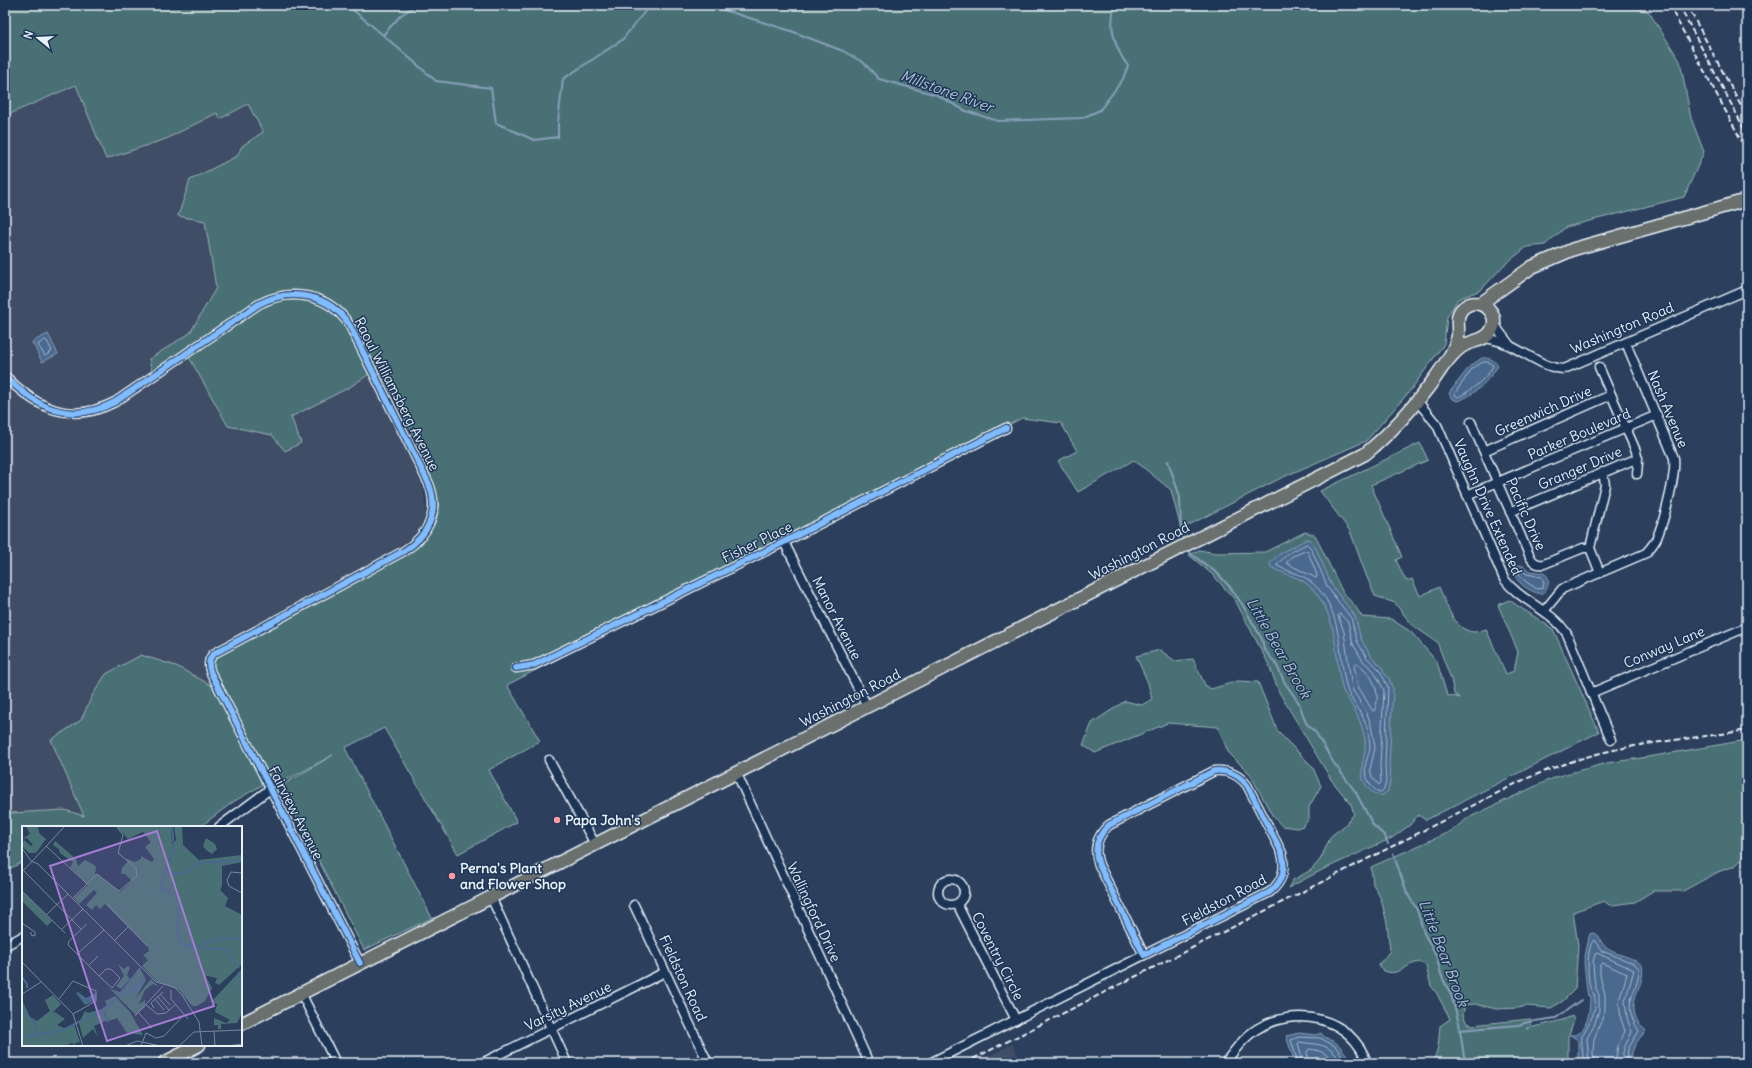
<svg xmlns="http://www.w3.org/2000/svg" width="1752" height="1068" font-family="Delius,sans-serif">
<rect width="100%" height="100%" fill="#2c405e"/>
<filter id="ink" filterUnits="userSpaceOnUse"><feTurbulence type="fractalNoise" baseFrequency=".025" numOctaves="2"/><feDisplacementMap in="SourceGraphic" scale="8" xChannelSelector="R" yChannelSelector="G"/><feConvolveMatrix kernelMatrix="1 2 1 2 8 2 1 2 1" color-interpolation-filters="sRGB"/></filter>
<g filter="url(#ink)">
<g fill="#3f4d66">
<path d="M258,24L328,291L422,477L426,514L423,523L424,534L252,632L220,690L95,819L65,810L10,813L5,803V116L135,60Z"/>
<path d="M1012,1044L1022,1063H976Z"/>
</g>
<g fill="#497175" stroke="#98b1b6">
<path d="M5,5H1624L1649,12L1680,61L1691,118L1704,152L1684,197L1566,227L1545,245L1527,247L1504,265L1481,290L1458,299L1447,317L1444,344L1410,391L1366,441L1281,478L1181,529L1171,490L1134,460L1078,492L1058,461L1077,451L1061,423L1022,418L507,685L540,741L489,770L517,822L458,854L384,728L345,748L432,918L364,950L281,786L333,755L270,789L245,740L262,785L233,802L200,827H23V862L5,871V817L10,813L65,810L84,816L51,740L81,720L92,696L106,674L141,655L176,666L220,690L210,659L252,632L424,534L432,517L440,512C431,461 402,414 378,368L350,387L291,417L301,443L285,451L272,435L228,426L185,350L152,371L149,359L190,333L216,288L205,221L178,216L190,180L237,156L242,146L263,132L248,104L220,119L217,113L166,139L106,159L76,85L5,116Z"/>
<path d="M1420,443L1428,460L1371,485L1402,557L1396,560L1406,581L1412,579L1420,596L1439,587C1446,603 1454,631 1474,632C1478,632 1483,630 1486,629L1506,674L1514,671L1518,652L1498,605L1509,600L1553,629L1599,732L1426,820L1418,815L1410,825L1392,838L1322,870L1288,888L1293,880L1311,870L1320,860L1331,836L1344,826L1354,814L1351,804L1332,781L1279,692L1269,665L1235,600L1213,575L1189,555L1199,550L1216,553L1265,552L1305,532L1315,535L1343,593L1355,606L1362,617L1391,619L1411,632L1437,662L1447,695L1460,698L1454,694L1451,679L1437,642L1412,625L1395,603L1375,596L1366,575L1350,531L1320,491Z"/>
<path d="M1160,650L1175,661L1193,659L1205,685L1211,689L1238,681L1258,682L1278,732L1312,766L1321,786L1309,807V819L1303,826L1297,828L1282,826L1272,815L1250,774L1228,752L1218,727L1168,723L1095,753L1083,745L1092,723L1125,701L1142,705L1152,699L1148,683L1136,656Z"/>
<path d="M1747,740V849L1740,861L1735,866L1718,872L1683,891H1653L1635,902L1613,905H1609L1604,901L1573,912L1578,945L1575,989L1563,1001L1551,1008L1527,1006L1518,1008L1496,1009L1475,1004L1465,1005L1463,1014L1466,1022L1472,1025L1530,1019L1532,1025L1526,1029C1542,1024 1558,1023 1572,1016L1574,1020L1568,1037V1063H1433L1438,1047L1440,1026L1450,1019L1436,992L1431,986L1426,966L1420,962C1405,964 1400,977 1383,971L1379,964L1390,951L1387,923L1381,899L1373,884L1371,867L1451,831L1468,818L1555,777L1607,763L1654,756Z"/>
</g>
<g fill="#48698e" stroke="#889fb8">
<path d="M48,334L58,354L42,362L32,342Z"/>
<path d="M1482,358C1490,358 1494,359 1498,366C1488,381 1474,396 1457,401L1451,398L1449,393L1470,366Z"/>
<path d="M1307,539L1310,540L1315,546L1332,586L1355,616L1361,639L1370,655L1383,668V671L1389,679L1393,689L1389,765L1390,782L1388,791L1383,795C1374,797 1366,787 1363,779C1359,766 1367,754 1365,740C1363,727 1358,715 1351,704C1349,699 1345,695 1343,691C1334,659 1339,625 1319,597C1304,575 1290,578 1271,567L1270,564C1279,551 1294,547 1307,539Z"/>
<path d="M1519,565C1524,565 1526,569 1530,571C1534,572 1539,572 1543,573C1553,577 1548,590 1541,594C1530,592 1510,580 1515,567Z"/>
<path d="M1593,933L1599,936C1605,957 1627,952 1642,965C1647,986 1624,999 1639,1024C1641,1027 1644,1028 1646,1031C1637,1040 1631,1050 1630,1063H1581L1578,1058V1040L1570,1035C1573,1034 1577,1036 1579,1033C1589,1025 1590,1007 1590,996H1588L1587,991L1584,962L1589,937L1590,934Z"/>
<path d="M1299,1033L1316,1035L1321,1033L1323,1036L1338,1044L1353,1063H1295L1286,1036Z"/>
</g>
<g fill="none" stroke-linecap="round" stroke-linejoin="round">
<g stroke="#a8bbce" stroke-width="1">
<path d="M45,340L47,341L52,351L45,356L38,345Z"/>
<path d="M1483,362H1489L1493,365C1491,375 1467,394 1458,397L1455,395V393L1472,369Z"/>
<path d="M1307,544L1311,548L1328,588L1351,618L1357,641L1367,658L1379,669L1388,687L1385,765L1386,782L1384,789L1381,792C1371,791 1366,778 1365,769C1365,762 1369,755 1370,748C1370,741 1368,734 1367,727C1363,713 1351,702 1347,689C1337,652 1344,609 1311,582C1300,572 1286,572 1276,565L1289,553Z"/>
<path d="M1306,551L1308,552L1317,575L1316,578L1286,563L1291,557Z"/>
<path d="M1519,569L1527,574L1542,577L1544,583L1543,588L1537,589L1525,581L1519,574Z"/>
<path d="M1340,614L1348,622L1353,644L1363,661L1374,671L1384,690L1380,765L1381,782L1379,785L1372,777L1370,769L1375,748L1371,725L1367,713L1352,689L1344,632L1338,616Z"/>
<path d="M1356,663C1372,671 1383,695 1374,711L1372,710L1358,686L1354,665Z"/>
<path d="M1298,1063L1291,1040L1299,1037L1320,1038L1335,1046L1348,1063"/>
<path d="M1303,1063L1298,1044L1299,1042C1321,1045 1329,1043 1342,1063"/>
<path d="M1309,1063L1307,1052L1309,1049C1321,1050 1327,1054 1335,1063"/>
<path d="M1584,1063C1583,1059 1581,1039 1582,1036C1588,1024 1599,1010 1594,995C1594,993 1592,992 1591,990C1587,980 1586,947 1594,940L1602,951L1633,963L1639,968C1639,996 1619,999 1639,1031L1628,1049L1626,1063"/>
<path d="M1589,1063L1587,1038L1594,1026L1599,1010V995L1596,989L1594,977L1593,962L1595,954L1597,953L1634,970L1625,1001L1627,1018L1632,1032L1624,1048L1621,1063"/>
<path d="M1595,1063L1593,1054L1594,1039L1605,1011V995L1600,976V965L1602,963L1627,974L1619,1001L1621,1019L1625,1031L1618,1046L1615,1063"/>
</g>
<g stroke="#889fb8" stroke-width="2">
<path d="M347,5L383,35L436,81L491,88L496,123L534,140L558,137V122L563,79L622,40L646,10L656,5"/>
<path d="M708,5L791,31L843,51L864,63L879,79L937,95L966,111L998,121L1082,118L1100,110L1123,79L1128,66C1115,49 1108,26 1115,5"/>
<path d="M1167,5H1168"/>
<path d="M383,35L401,15L416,5"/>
<path d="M1168,461L1180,497L1181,534L1184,541"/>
<path d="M1188,548L1191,554L1217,573L1230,587L1242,604L1262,639L1264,649L1276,664L1285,683L1299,703L1306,723L1316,733L1333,762L1355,791L1373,825L1385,836L1388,844"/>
<path d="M1393,853L1407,893L1417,910L1424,933L1436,956L1442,977L1451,995L1459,1023L1465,1063"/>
<path d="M1459,1030L1518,1025L1528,1022L1556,1018L1581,1000"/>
</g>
<g stroke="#e8f1f8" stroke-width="11">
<g id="street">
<path d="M1494,322L1499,331L1509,344"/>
<path d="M1484,338C1516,341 1537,368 1564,369L1747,290"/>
<path d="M1599,367L1636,451L1638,463L1637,474"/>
<path d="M5,376C38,409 70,425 115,402L259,304C291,287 330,294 350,326L429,484C440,512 428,536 404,551L215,653C208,658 208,666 211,673L360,963"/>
<path d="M1418,402L1437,425L1504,579C1521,602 1551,609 1567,634L1611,740"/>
<path d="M1471,422L1530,557C1534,563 1537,565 1544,564L1583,548H1590"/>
<path d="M1484,451L1611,395"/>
<path d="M1467,495L1657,415"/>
<path d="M1510,512L1638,458"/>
<path d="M784,542L867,706"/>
<path d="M1600,573L1590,548L1605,485L1603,472"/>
<path d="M1544,611L1562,589L1646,553C1651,547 1656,542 1658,535C1665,517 1676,476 1674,458L1626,343"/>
<path d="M516,668L534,665L784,542L1006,428"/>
<path d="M1591,693L1747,627"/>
<path d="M549,760L595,844"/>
<path d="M1214,771C1228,770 1238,774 1247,785L1282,853C1286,869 1283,881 1270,892L1144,955L1099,865C1093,849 1097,836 1109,825Z"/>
<path d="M736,772L869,1063"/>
<path d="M219,827L270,789"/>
<circle cx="951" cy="892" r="13"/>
<path d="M491,897L567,1063"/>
<path d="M957,904L1016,1020"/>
<path d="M634,905L708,1063"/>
<path d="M5,946L23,936"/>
<path d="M301,993L336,1063"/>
<path d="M482,1063L665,972"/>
<path d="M930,1063L1144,955"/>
<path d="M1225,1063C1234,1051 1244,1037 1257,1029C1296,1005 1352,1017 1367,1063"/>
</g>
</g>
<g stroke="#e8f1f8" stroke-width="15">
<g id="primary">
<path d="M1480,304L1532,267L1574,249L1747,200"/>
<path d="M241,1024L1365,454C1392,432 1414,407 1435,378C1441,369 1448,360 1453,350C1455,346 1457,340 1458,336C1459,326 1455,317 1462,309C1477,293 1503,313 1491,331C1485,342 1469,340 1460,348C1454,352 1450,358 1445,364"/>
<path d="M164,1063L199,1045"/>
</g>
</g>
<use href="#street" stroke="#1d3557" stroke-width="8"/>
<use href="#primary" stroke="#6a706d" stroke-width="12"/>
<g stroke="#e8f1f8" stroke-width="2" stroke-dasharray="6 3" stroke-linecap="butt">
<path d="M1669,5L1747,151"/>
<path d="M1679,5L1747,134"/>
<path d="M1687,5L1747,117"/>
<path d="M965,1063L1521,781C1549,769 1576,759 1605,752C1652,741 1700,738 1747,730"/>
</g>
<g stroke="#1d3557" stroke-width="8">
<g id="cycleway">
<path d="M5,376C38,409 70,425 115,402L259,304C291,287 330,294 350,326L429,484C440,512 428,536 404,551L215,653C208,658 208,666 211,673L360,963"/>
<path d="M516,668L534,665L784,542L1006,428"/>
<path d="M1214,771C1228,770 1238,774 1247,785L1282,853C1286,869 1283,881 1270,892L1144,955L1099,865C1093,849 1097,836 1109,825Z"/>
</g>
</g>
<use href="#cycleway" stroke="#80bcff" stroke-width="6"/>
</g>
</g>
<g fill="#ff9aa2" stroke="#1d3557" stroke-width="1.5">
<circle cx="557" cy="820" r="4"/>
<circle cx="452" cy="876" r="4"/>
</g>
<g text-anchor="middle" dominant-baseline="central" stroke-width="3" stroke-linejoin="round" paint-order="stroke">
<g font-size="14" fill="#e8f1f8" stroke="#1d3557">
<text transform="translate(1622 328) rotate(-23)">Washington Road</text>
<text transform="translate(397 394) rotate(63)">Raoul Williamsberg Avenue</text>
<text transform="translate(1668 409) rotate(67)">Nash Avenue</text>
<text transform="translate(1543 411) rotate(-24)">Greenwich Drive</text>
<text transform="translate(1579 434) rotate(-23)">Parker Boulevard</text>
<text transform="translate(1580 468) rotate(-23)">Granger Drive</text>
<text transform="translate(1488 507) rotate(66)">Vaughn Drive Extended</text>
<text transform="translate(1526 514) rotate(66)">Pacific Drive</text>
<text transform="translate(757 542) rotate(-26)">Fisher Place</text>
<text transform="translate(1139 551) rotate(-27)">Washington Road</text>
<text transform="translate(837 618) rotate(63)">Manor Avenue</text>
<text transform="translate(1664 647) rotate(-23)">Conway Lane</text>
<text transform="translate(850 698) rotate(-27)">Washington Road</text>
<text transform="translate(296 813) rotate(63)">Fairview Avenue</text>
<text transform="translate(1224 900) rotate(-28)">Fieldston Road</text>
<text transform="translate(814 912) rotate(65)">Wallingford Drive</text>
<text transform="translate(998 956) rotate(63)">Coventry Circle</text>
<text transform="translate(683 978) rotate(65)">Fieldston Road</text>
<text transform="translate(568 1006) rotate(-26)">Varsity Avenue</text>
</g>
<g font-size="14" font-weight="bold" fill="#e8f1f8" stroke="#1d3557" text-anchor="start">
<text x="565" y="820">Papa John's</text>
<text x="460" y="868">Perna's Plant<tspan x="460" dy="16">and Flower Shop</tspan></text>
</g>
<g font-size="15" font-style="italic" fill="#b0c1d3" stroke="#1d3557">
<text transform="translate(947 91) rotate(20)">Millstone River</text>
<text transform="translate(1279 648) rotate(60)">Little Bear Brook</text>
<text transform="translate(1444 953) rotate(69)">Little Bear Brook</text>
</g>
</g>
<g transform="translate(22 826)">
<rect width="220" height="220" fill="#2c405e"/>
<path d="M4,0H16L17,7L24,13L14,27H7L0,20L2,14L9,20L11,19L5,12L0,13L8,8ZM94,0H149L150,19L154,14L152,0H160L161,19L177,34L220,29V36L200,40V60L198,64L206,72L203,80L220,89V138L197,159L193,157L195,152L185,150L184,151L190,162L183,175L175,180H170L157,164L135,156L120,140L126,134L121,129L127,125L126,121L83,78L78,83L74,79L70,84L64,79L75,67L72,64L57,78L52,72L66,59L48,41L51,36L38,27L37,23L31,19L33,15L54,33L56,40L63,34L71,38L74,41L73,49L75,48L98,66L110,55L103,48H99L100,42L106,35L103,32L113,36L119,33V30L130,36L132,33L123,21L129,16L121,6L106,13ZM184,12L193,18L195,23L190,28L184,24L181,20ZM0,65L30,95L25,100L0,75ZM96,138L102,143L106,140L108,142L105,149L108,153L99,163L94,160L102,150ZM118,142L124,154L113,173L129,153L137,161L131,158L123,164L117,178L123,174V181L114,189L88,163L98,166ZM220,143V187L215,197L199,198V203H196V199H192V192L204,197L208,194L193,186L195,178L189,176ZM31,169L39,178L30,187L33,186L43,193L35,199L44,203L52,198L58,216L53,217L54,220L50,217L42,220H0V189L2,187L0,185V174L8,191L15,195L28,185L23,174ZM93,170L108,186L121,209L105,207L95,192L87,195L85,193L82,184L84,195L72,200L76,211L71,203L61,212L57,197L63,185L66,187L80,183L85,179L83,175Z" fill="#497175"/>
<path d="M120,150L123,154L112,166L100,169L117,157ZM56,166L64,172L73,167L75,171L73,175L63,179L54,167Z" fill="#48698e"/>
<path fill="none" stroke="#48698e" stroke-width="2" d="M150,0L152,22L138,63L139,65L145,64L157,73L155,105L158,117L165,120L171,117L172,122H176L181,118L198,112L220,113M145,45L155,48L167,45L173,38L220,34M180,122L202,123L217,142M217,146L220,167M0,151L5,158V162M96,171L118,142M0,184L13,197L15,208M79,185L86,196M0,211L41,204L80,184L95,172"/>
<path fill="none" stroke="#77879c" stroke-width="1" d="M24,20L65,58M0,22L9,35L16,38L134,156L152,161L160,169L177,196L180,220M2,45L59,103M0,46L43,0M220,47L209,46L205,54L207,60L220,67M0,65L43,107M51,72L75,48L97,65L115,50L114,42L96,27L101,9L94,0M85,78L125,120M24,89L46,68M0,97L13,106V110L9,109V106M65,98L47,115L46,119L77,150M39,104L61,83M93,114L106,101M55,128L82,104M0,136L51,188L61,220M66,140L76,130M84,143H89L98,152L90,162L77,150ZM149,164V173L166,193M0,168L19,156M138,168L148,179M135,170L147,184M37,173L51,155L74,165V175L51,188M133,173L142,184M124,179L135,188L144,187L153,179M132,182L129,177L141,166M117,187L130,202M113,190L141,160M192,205L193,220M103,220L115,215L139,220M119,220L124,207L134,212L142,210L162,189M157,220L172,206L220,204M205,220L220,218"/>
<path fill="#a77bd6" fill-opacity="0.15" stroke="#a77bd6" stroke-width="2" d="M135,5L192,180L85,215L28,40Z"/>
<rect width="220" height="220" fill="none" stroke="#e8f1f8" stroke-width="2"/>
</g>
<rect width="1752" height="1068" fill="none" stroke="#1d3557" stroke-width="20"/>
<rect x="10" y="10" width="1732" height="1048" fill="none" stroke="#e8f1f8" stroke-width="1.5" filter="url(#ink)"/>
<g transform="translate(38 38) rotate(288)" stroke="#1d3557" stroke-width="3" paint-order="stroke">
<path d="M0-3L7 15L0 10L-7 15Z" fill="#e8f1f8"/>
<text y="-6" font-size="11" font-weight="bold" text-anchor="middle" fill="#e8f1f8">N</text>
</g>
</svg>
